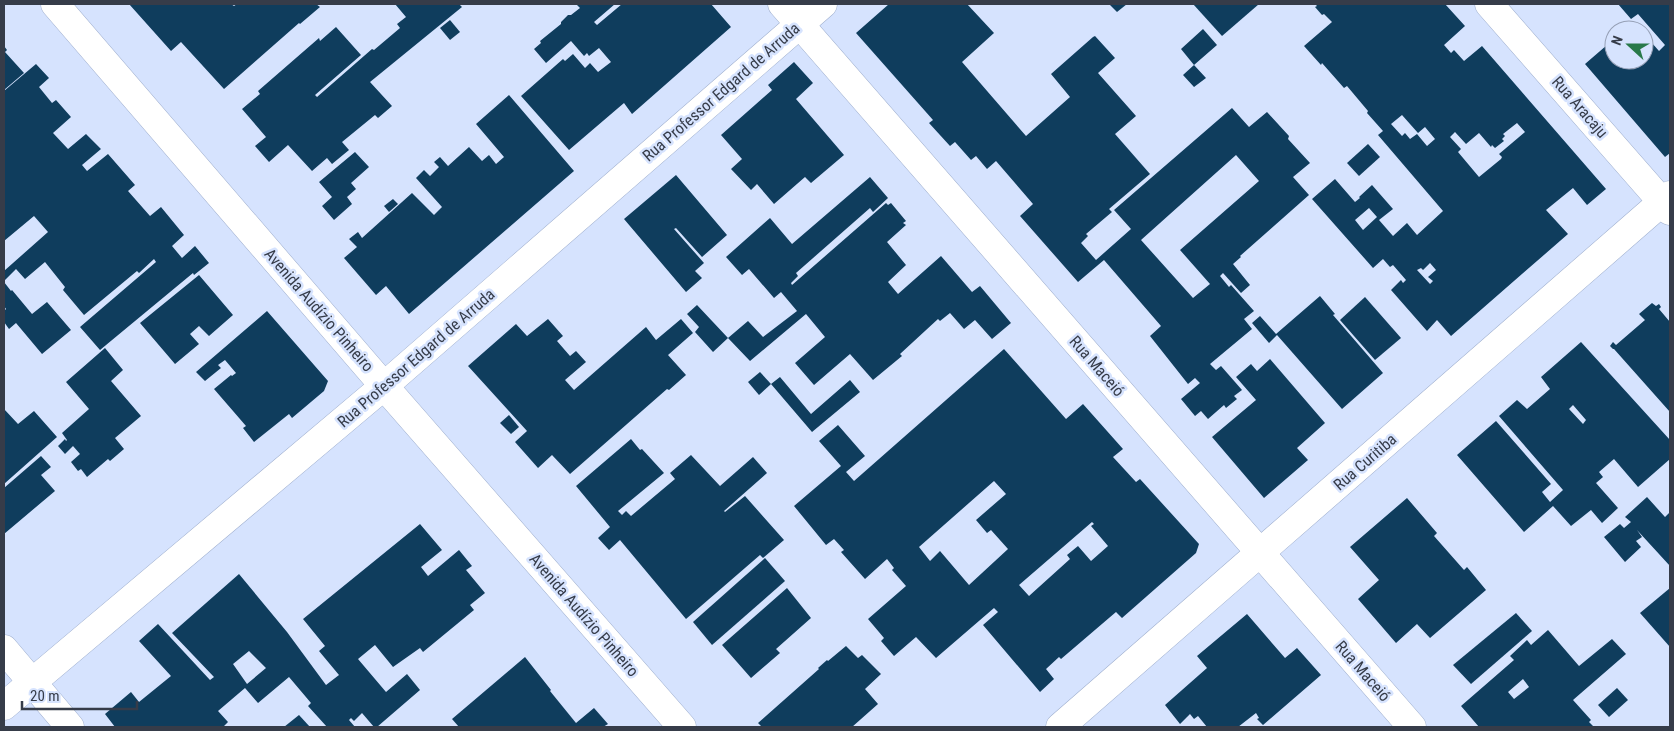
<svg xmlns="http://www.w3.org/2000/svg" width="1674" height="731" font-family="'Roboto Condensed',sans-serif">
<rect width="100%" height="100%" fill="#d6e3fe"/>
<g fill="#0f3d5d" fill-rule="evenodd">
<path d="M129,4H231L234,6L237,4H316L320,7L300,24L299,23L224,89L181,42L171,51Z"/>
<path d="M395,4H459L462,7L370,82L392,106L378,118L375,115L342,142L349,150L332,164L327,158L312,171L288,145L269,162L255,146L266,137L242,109L260,94L258,91L319,38L320,41L336,27L361,55L315,95L317,97L372,49L374,50L400,28L397,24L406,17Z"/>
<path d="M576,4H615L594,22L597,25L622,4H711L731,27L632,114L624,103L569,150L521,96L563,59L565,61L573,54L585,68L590,63L598,72L611,62L599,48L589,56L587,53L584,56L571,41L546,63L534,49L541,43L540,41L561,24V22L568,15H571L580,8Z"/>
<path d="M889,4H967L994,33L962,62L1026,136L1070,97L1051,74L1093,37L1095,36L1115,58L1098,73L1136,116L1115,134L1150,174L1109,209L1112,212L1086,234L1088,236L1081,243L1096,260L1131,229L1114,210L1232,108L1249,127L1267,112L1289,136L1288,139L1310,163L1293,177L1309,195L1240,256L1241,257L1233,264L1250,285L1241,293L1223,273L1220,276L1229,287L1231,285L1254,311L1244,319L1252,329L1210,364L1216,370L1221,366L1242,390L1234,396L1237,399L1226,408L1224,405L1208,419L1201,411L1195,416L1181,399L1200,383L1195,378L1188,384L1150,336L1161,326L1104,260L1078,282L1020,216L1033,204L996,161L987,169L976,156L971,160L955,142L950,146L929,123L933,120L856,33ZM1236,155L1259,181L1180,250L1210,284L1193,298L1141,240Z"/>
<path d="M1109,4H1127L1117,12Z"/>
<path d="M1193,4H1259L1222,36Z"/>
<path d="M1315,4H1445L1465,26L1444,45L1451,53L1454,50L1464,61L1482,46L1606,189L1587,205L1573,188L1546,210L1568,234L1451,336L1437,320L1427,331L1391,290L1401,280L1403,283L1406,280L1393,265L1390,267L1383,259L1373,268L1312,199L1335,179L1355,202L1360,198L1359,197L1372,185L1393,209L1379,220L1393,236L1407,223L1417,235L1443,211L1378,135L1383,131L1367,113L1368,111L1347,86L1344,88L1322,63L1321,65L1304,46L1332,22L1324,14L1322,15L1315,7L1317,6ZM1402,115L1418,133L1425,127L1435,139L1427,146L1417,134L1410,139L1405,133L1402,136L1391,124ZM1517,123L1525,132L1499,154L1502,157L1501,159L1479,177L1458,152L1461,149L1450,137L1455,132L1466,144L1479,133L1491,147L1492,145L1495,148L1504,141L1502,139L1505,136L1503,134ZM1369,208L1377,217L1363,230L1355,220ZM1430,263L1436,270L1428,277L1433,281L1430,284L1417,270L1421,268L1423,270Z"/>
<path d="M1618,4H1670V153L1665,157L1585,64L1614,39V60H1644V34L1659,51L1665,45L1638,14L1631,19Z"/>
<path d="M450,20L460,32L450,40L440,28Z"/>
<path d="M1634,22L1641,30H1625L1633,23Z"/>
<path d="M1203,29L1217,45L1194,65L1206,78L1194,87L1183,75L1194,65L1181,49Z"/>
<path d="M4,46L7,50L5,52L24,73L4,90Z"/>
<path d="M794,62L813,83L796,99L844,155L811,183L805,177L774,204L757,184L751,190L731,169L742,159L721,135L772,90L768,85Z"/>
<path d="M36,64L49,78L39,87L52,103L56,100L71,117L53,133L68,149L86,134L101,149L82,165L87,171L108,154L135,185L128,191L150,216L161,207L184,235L172,246L182,258L195,246L209,263L194,275L193,273L100,350L80,327L156,262L154,259L139,273L137,271L84,315L63,290L65,287L45,262L25,279L16,269L4,281V271L48,232L34,216L4,241V91Z"/>
<path d="M509,95L574,171L409,314L386,286L376,295L344,258L357,247L349,239L358,232L362,238L412,193L434,215L442,207L416,178L424,170L430,176L439,167L434,162L440,157L448,166L469,147L482,161L489,155L496,164L504,157L476,124Z"/>
<path d="M1368,144L1380,157L1359,176L1347,163Z"/>
<path d="M355,152L369,167L351,183L356,189L347,197L352,204L334,220L322,206L332,197L319,182Z"/>
<path d="M676,175L727,235L702,257L676,228L674,229L704,263L695,271L702,278L686,292L624,219Z"/>
<path d="M870,177L888,198L873,212L870,208L796,273L798,276L791,283L792,285L886,203L888,205L891,203L906,221L903,223L906,225L887,242L906,265L888,282L898,294L941,256L972,292L980,286L1011,323L992,339L975,320L964,329L950,313L940,321L938,319L900,354L902,356L873,380L850,354L814,385L795,363L825,337L806,314L750,361L728,338L713,352L695,332L699,327L687,314L697,305L728,338L748,321L763,337L797,311L781,292L774,298L749,269L742,275L726,257L770,218L792,244Z"/>
<path d="M393,199L398,204L389,212L384,206Z"/>
<path d="M199,275L233,315L209,336L199,326L190,334L199,344L175,364L140,323Z"/>
<path d="M4,282L11,291L12,290L32,314L47,302L71,330L42,354L16,323L9,329L4,322V311L6,309L4,306Z"/>
<path d="M1320,296L1335,314L1333,315L1383,373L1342,409L1277,335L1269,343L1252,323L1260,316L1276,334Z"/>
<path d="M1365,297L1401,338L1375,360L1340,320Z"/>
<path d="M1652,303L1656,306L1659,304L1661,307L1659,309L1670,322V412L1614,349H1613L1610,346L1613,342L1616,345L1645,320L1639,314Z"/>
<path d="M267,311L328,381L324,391L292,418L289,414L254,442L243,428L246,426L214,389L231,375L232,376L236,373L225,360L218,365L221,368L205,381L196,372Z"/>
<path d="M548,319L563,336L557,341L570,356L576,351L586,362L565,380L574,390L646,327L656,340L681,319L693,333L668,355L686,375L669,390L667,389L570,474L552,455L538,468L515,442L527,431L468,366L516,324L527,336Z"/>
<path d="M1581,342L1670,440V459L1638,487L1614,459L1599,472L1603,477L1596,483L1618,508L1602,523L1591,510L1571,526L1553,506L1524,532L1457,455L1496,421L1551,484L1542,492L1550,502L1563,490L1499,416L1517,400L1527,409L1550,389L1541,377ZM1573,405L1586,420L1583,424L1569,409Z"/>
<path d="M105,348L123,370L111,381L141,416L115,438L124,449L110,461L108,459L87,477L81,469L78,471L71,462L80,454L73,446L65,454L58,446L65,439L66,441L67,440L62,433L89,409L66,382Z"/>
<path d="M1004,349L1066,419L1083,404L1123,449L1113,457L1136,482L1140,479L1199,544L1196,553L1122,618L1116,612L1061,659L1059,657L1046,669L1054,679L1040,692L983,625L998,612L994,608L936,658L916,637L894,656L881,641L884,638L868,619L906,586L892,570L894,568L887,559L865,579L841,552L844,550L834,539L826,545L794,506L841,466L819,441L838,425L865,456L846,472L854,481ZM994,481L1006,494L976,520L987,533L991,530L1008,549L969,585L940,551L930,561L919,547ZM1092,522L1094,524L1091,526L1108,546L1091,561L1078,546L1067,555L1070,559L1029,596L1019,585Z"/>
<path d="M1270,359L1325,423L1297,448L1308,460L1264,498L1212,437L1256,400L1236,377L1251,364L1257,371Z"/>
<path d="M760,372L771,384L759,395L748,382Z"/>
<path d="M780,377L811,414L850,380L860,392L812,432L771,384Z"/>
<path d="M4,409L18,424L34,411L57,437L4,484Z"/>
<path d="M509,415L519,427L511,434L500,423Z"/>
<path d="M631,439L640,450L642,449L664,473L618,511L622,515L626,511L631,516L675,479L670,473L691,455L720,486L753,457L767,473L724,511L725,512L745,496L784,540L763,558L760,555L686,619L620,540L609,550L598,538L610,527L576,486Z"/>
<path d="M41,456L51,467L41,475L55,491L4,534V488Z"/>
<path d="M1647,497L1665,517L1670,512V566L1637,530L1642,537L1636,541L1641,547L1625,562L1604,537L1620,524L1624,528L1631,522L1625,517Z"/>
<path d="M1407,498L1437,533L1434,536L1464,570L1467,567L1486,590L1430,638L1417,624L1396,643L1358,599L1379,580L1350,547Z"/>
<path d="M420,524L442,550L421,567L428,576L459,550L472,566L466,570L485,593L470,605L474,610L423,652L420,648L393,667L375,645L358,659L386,692L407,674L420,690L377,727H374L362,713L354,721L351,718L349,720L355,727H327L308,706L311,703L289,677L258,703L245,688L218,711L228,722L223,727H115L105,714L131,692L139,702L171,676L139,641L158,624L210,680L214,677L172,633L239,574L287,632L326,685L339,675L319,651L325,646L303,619ZM249,651L266,668L247,684L233,664Z"/>
<path d="M765,558L785,581L712,645L693,622Z"/>
<path d="M787,588L811,618L776,649L780,653L751,678L722,645Z"/>
<path d="M1670,588V647L1640,613Z"/>
<path d="M1516,613L1532,631L1471,684L1453,665Z"/>
<path d="M1247,614L1285,658L1297,648L1321,675L1263,725L1257,719L1259,718L1256,713L1238,727H1207L1198,716L1194,719L1190,714L1180,724L1165,705L1207,668L1197,656Z"/>
<path d="M1548,630L1579,666L1612,639L1626,654L1573,700L1591,720L1589,722L1593,726L1592,727H1479L1461,706L1514,660L1510,656L1527,640L1531,645ZM1523,679L1529,687L1514,699L1508,692Z"/>
<path d="M846,646L858,658L862,655L881,674L865,689L878,704L852,727H762L758,723L819,669L818,668L827,660L828,661Z"/>
<path d="M525,657L551,690L550,691L576,723L594,708L608,724L603,727H459L452,719Z"/>
<path d="M1617,688L1628,700L1609,717L1598,705Z"/>
<path d="M299,715L310,727H284Z"/>
</g>
<g fill="none" stroke-linecap="round" stroke-linejoin="round">
<g stroke="#9fafce" stroke-width="29">
<g id="minor">
<path d="M55,4L384,386L682,727"/>
<path d="M782,4L1412,727"/>
<path d="M1489,4L1670,211"/>
<path d="M4,649L70,727"/>
<path d="M4,706L384,386L823,4"/>
<path d="M1060,727L1670,195"/>
</g>
</g>
<use href="#minor" stroke="#fff" stroke-width="28"/>
</g>
<g text-anchor="middle" dominant-baseline="central" stroke-width="5" stroke-linejoin="round" paint-order="stroke">
<g font-size="16" fill="#363c49" stroke="#d6e3fe">
<text transform="translate(721 92) rotate(-41)">Rua Professor Edgard de Arruda</text>
<text transform="translate(1580 107) rotate(49)">Rua Aracaju</text>
<text transform="translate(319 310) rotate(49)">Avenida Audízio Pinheiro</text>
<text transform="translate(416 358) rotate(-41)">Rua Professor Edgard de Arruda</text>
<text transform="translate(1097 366) rotate(49)">Rua Maceió</text>
<text transform="translate(1365 462) rotate(-41)">Rua Curitiba</text>
<text transform="translate(584 615) rotate(49)">Avenida Audízio Pinheiro</text>
<text transform="translate(1363 671) rotate(49)">Rua Maceió</text>
</g>
</g>
<rect width="1674" height="731" fill="none" stroke="#363c49" stroke-width="10"/>
<g transform="translate(1629 45) rotate(291)"><circle r="24" fill="#d6e3fe" stroke="#96a0b6"/>
<path d="M0-4L9 19L0 12L-9 19Z" fill="#28794a"/>
<text y="-8" font-size="14" font-weight="bold" text-anchor="middle" fill="#363c49">N</text>
</g>
<path d="M22 701v8h115v-8" fill="none" stroke="#363c49" stroke-width="2.5"/>
<text x="30" y="701" font-size="15" fill="#363c49" stroke="#d6e3fe" stroke-width="4" paint-order="stroke">20 m</text>
</svg>
